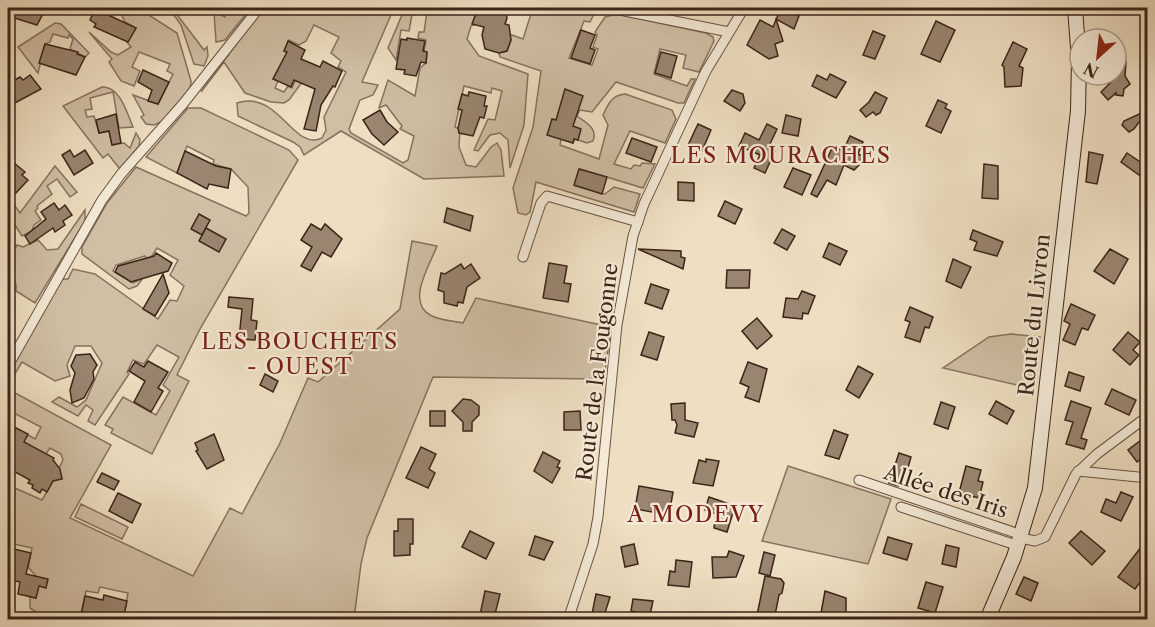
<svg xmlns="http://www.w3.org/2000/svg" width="1155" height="627" font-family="'Libre Caslon Text',serif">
<rect width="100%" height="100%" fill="#eedfc2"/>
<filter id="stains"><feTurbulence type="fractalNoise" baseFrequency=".00333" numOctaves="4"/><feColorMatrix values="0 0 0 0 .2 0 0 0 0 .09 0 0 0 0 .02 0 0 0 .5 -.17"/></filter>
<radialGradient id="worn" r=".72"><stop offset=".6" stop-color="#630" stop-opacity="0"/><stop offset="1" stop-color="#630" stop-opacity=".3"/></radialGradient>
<g fill="#d0bfa5" stroke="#86725e" stroke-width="1.5">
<path d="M126,8H138L177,33L191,81L190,91L163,121L154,125L146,124L141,117L144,115L133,95L158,104L173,74L167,71L170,64L139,52L132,67L140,71L134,86L121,81L109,62L112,59L89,32L111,52L118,55L131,47L127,42L136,28L125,22L122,16Z"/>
<path d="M169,8H182L178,16L204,50L207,47L208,56L204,66L194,64L181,25Z"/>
<path d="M227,8H251L225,40L216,42L214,12L225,17Z"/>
<path d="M263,8H394L362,82L378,85L373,95L360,100L349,129L351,133L403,163L408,160L414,136L400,129L402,126L386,105L379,108L388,80L415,96L420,68L426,63L427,52L424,51L426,40L418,38L419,32H424L427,11L413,9L409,31L401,30L396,60L388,48L405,8H478L474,25L471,26L467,39L479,56L528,74L524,125L510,168L508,140L500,133L490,135L478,151L474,150L488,119L495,120L502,91L492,88L491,93L464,86L455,127L460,129L459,147L466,165L476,167L491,147L497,143L501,150L504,176L424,179L341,131L304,155L300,147L293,142L238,116L237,103C279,89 293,152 322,138L326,130L324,117L346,72L338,67L341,61L331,53L339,37L314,25L306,41L299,45L289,40L284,51L288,53L273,79L278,81L275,88L284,92L288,86L292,88L296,79L302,82L289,100L284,103L271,102L245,93L224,62L201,92Z"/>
<path d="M505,8H597L590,22L584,21L569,58L592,65L598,49L593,47L597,35L595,32L605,17L617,14L706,33L713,37L714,41L699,72L683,68L686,55L660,49L654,74L687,86L691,79H695L684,103H678L616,82L592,112L580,110L577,116C586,123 598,128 593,141L587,143L575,139L573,143L561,139L560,145L599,159L608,125L603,115C608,104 612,95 625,94L672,110L676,119L665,143L630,131L614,164L631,169L634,165L640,166L642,163L655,164L643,188L580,169L575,186L605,194L614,187L640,194L634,212L536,182L530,212L526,215L518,213L513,188L533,127L541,71L500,57L499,53L507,51L511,40L509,34L523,39L531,14L518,9L516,14L505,10Z"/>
<path d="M55,23L61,24L89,53L85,57L70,49L73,39L69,35L68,38L53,34L50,42L45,44L38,73L18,47Z"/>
<path d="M102,87C120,86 127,113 133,127L119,128L113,92L90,98L92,109L85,110L87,117L94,116L99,133L109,131L112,145L124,143L130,148L136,133L140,140L139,146L120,169L108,154L103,158L63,106Z"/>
<path d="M188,108H201L289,150L298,160L200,329L177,375L189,381L152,454L111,433L113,429L105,425L123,397L156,415L170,391L163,385L179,357L157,345L144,364L133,360L127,372L129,374L95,425L88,421L93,410L86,405L78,416L52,402L59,397L77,407L86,400L102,363L91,346H75L67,365L70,376L55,381L22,362L13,377L10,371L62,279H68L73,269L95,274L158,319L170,300L177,301L184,286L170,275L178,260L157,248L148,262L145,256L116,265L113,271L133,283L143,278L137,286L129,289L82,254V247L107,203L136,167L246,216L249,213L248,187L231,169L213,164L214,160L187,146L177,173L146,157Z"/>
<path d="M55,166L77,192L70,197L57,179L47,186L52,194L37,206L38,208L35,211L41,220L34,225L32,231L22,236L8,214V196L20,213Z"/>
<path d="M85,210V221L35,303L16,291V284L8,278L14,267L8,263L17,245L23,247L38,240L47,250L58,249Z"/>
<path d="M412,241L437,246C430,265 406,301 430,315C438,320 453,321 463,323L476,298L611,327L604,379L433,377L367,538L361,564L354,619H123L128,593L100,587L98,593L86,591L80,618L84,619H47L30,608V597L36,598V576L28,567L32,548L9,543L8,549V485L42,500L53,481L62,478L59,468L63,460L61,454L50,448L46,454L10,452L28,435L35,439L41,427L12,412L8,420V389L111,445L70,518L193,576L230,508L242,514L280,443L308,378L318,382L400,309Z"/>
<path d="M1011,334L1040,337L1030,388L943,368L989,337Z"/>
<path d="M788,466L891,499L868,564L762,541Z"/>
<path d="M81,504L128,527L122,539L75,517Z"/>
</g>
<g fill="#998570" stroke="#3c2418" stroke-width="1.5">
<path d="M8,8H46L37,25L8,16Z"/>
<path d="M478,8H505L507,18L505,24L509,25L511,40L507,51L499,53L485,49L482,35L484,27L472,24Z"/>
<path d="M781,8H794L792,13L799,16L794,29L776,19L783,41L775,44L778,56L769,59L747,45L760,20L773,27Z"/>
<path d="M94,11L100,15L102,12L136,28L128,42L94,27L96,24L90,20Z"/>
<path d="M936,21L955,30L940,62L921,54Z"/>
<path d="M581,30L595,35L590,48L595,50L590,64L571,58Z"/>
<path d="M873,31L885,36L875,59L863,55Z"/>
<path d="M407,38L425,41L423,51L427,52L426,63L421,62L416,76L404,74L405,70L396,69L401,39L407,40Z"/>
<path d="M288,41L305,50L301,59L320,67L323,61L342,71L335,87L333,86L321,105L316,131L304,129L315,89L294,80L291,87L273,79L287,52L284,51Z"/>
<path d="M1013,42L1027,49L1019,66L1023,68L1021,86L1005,87L1004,67L1002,65Z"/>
<path d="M45,44L78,52L77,54L85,57L76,75L39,63Z"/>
<path d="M661,52L677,56L671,78L655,73Z"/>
<path d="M1116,61L1126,62L1125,76L1130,84L1124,89L1123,96L1116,95V93L1108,100L1101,92L1111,82V75H1116Z"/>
<path d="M143,70L169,82L158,104L148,101L152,90L138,82Z"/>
<path d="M830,74L846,82L836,98L812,86L817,75L827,80Z"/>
<path d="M30,75L41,89L13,104L8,97V84L20,77L23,80Z"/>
<path d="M565,89L583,96L573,126L581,129L578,140L574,139L573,143L547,135L552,119L556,120Z"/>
<path d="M732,90L743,94L745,103L740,111L724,101Z"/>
<path d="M469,92L486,96L484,106H487L484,118L480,117L473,136L459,133L458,128L462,110L458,109L462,94L468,96Z"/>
<path d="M875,92L887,98L880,113L876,115L873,112L866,117L860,110L869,102Z"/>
<path d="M938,100L947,104L945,108L951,111L941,133L926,126Z"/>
<path d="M380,110L387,122L398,132L384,145L372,134L363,120Z"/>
<path d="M1148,110L1134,129L1129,132L1122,125L1124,121Z"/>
<path d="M116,114L121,143L112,145L109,131L99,133L96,120Z"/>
<path d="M786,115L801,119L798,136L782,133Z"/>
<path d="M698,124L711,130L702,151L688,145Z"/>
<path d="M767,124L777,129L768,148L775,151L765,173L754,168L760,155L739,146L745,133L759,140Z"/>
<path d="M850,136L863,142L858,154L863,156L859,165L854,170L844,165L836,185L827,180L817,197L811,194L833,146L843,151Z"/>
<path d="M632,138L657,147L651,162L626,153Z"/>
<path d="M70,150L74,157L85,150L93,163L74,175L62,155Z"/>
<path d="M185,151L216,166L231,169L228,188L209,184L207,189L177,173Z"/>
<path d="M1089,152L1103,155L1097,184L1086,182Z"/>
<path d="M1127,153L1146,166L1139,175L1121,162Z"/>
<path d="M8,158L25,172L22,175L28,180L16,193L8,184Z"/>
<path d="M984,164L998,166V199L982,198Z"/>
<path d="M793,168L811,175L802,195L784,187Z"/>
<path d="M579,169L607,177L602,194L574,185Z"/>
<path d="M678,182L694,183V201L678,200Z"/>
<path d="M725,201L742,209L735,224L718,216Z"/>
<path d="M54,203L59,210L65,205L72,215L63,221L65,225L55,232L53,228L30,244L25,236L46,219L41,212Z"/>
<path d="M447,208L473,216L470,231L444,222Z"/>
<path d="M199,214L210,220L202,235L191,229Z"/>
<path d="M311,224L321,230L325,224L342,239L331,257L322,252L311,271L301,266L312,247L301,240Z"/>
<path d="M206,228L226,239L219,252L199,241Z"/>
<path d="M782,229L795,236L787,250L774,243Z"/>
<path d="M973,230L1003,242L997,256L974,250L977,242L970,239Z"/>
<path d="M829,243L847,251L840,265L823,257Z"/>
<path d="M638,249L681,251V257L685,258L683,269Z"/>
<path d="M1110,249L1128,259L1114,284L1094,271Z"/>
<path d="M156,253L172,263L168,271L131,282L115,272L118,266L154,256Z"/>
<path d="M953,259L971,267L961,288L946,281Z"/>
<path d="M549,263L567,266L564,283L571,284L568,302L543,298Z"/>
<path d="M461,264L464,269L471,264L480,278L467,287L463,303L458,302L457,306L444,303V292L438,290L441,273L445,274Z"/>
<path d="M727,270H750L749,288H726Z"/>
<path d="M163,274L169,293L155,316L143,309Z"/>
<path d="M651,284L669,290L662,309L645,303Z"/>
<path d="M802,291L815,296L808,314L803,313L802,319L783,317L786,298L798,299Z"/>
<path d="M229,297L253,299L251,320L257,321L255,340L239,339L242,309L228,307Z"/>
<path d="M1071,304L1095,315L1088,330L1082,328L1075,345L1063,340L1070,324L1064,321Z"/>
<path d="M910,307L933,317L929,328L925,327L920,342L905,337L910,322L905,320Z"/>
<path d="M757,318L772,336L757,349L742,331Z"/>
<path d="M649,332L664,337L657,360L641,355Z"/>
<path d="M1128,332L1140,342L1133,350L1139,355L1130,365L1113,350Z"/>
<path d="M90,354L97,365L93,372L94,379L84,398L72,403L70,390L75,373L71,366L76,355Z"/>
<path d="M148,361L168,372L158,388L163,391L151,412L134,402L145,381L129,371L135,362L144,367Z"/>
<path d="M748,362L767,369L759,402L745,397L749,387L740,383Z"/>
<path d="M858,366L873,374L859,398L846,390Z"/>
<path d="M1069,372L1084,377L1080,391L1065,386Z"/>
<path d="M265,374L278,381L273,392L260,385Z"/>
<path d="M1112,389L1136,400L1129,415L1105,404Z"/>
<path d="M463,399L471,400L479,406V415L472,422V431H463V422L452,411Z"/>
<path d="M996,401L1014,411L1007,424L989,414Z"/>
<path d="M1071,401L1091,408L1081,438L1087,440L1084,449L1066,444L1073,422L1065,420Z"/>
<path d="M941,402L955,407L948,429L934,424Z"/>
<path d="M685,403V420L698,423L694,437L675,433L677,425L675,420H672L671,404Z"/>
<rect x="430" y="411" width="15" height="15"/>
<path d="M580,411L581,430H564V412Z"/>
<path d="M16,428L28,434L24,442L54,458L53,460L60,469L62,479L53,481L47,492L42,489L40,493L32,488L33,485L28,483L30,480L8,468V444Z"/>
<path d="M834,430L848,435L839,459L825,455Z"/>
<path d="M214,434L224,460L207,469L196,451L198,450L195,443Z"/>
<path d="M1148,435V454L1137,462L1128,450Z"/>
<path d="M421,447L436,454L429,469L435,473L428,488L406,478Z"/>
<path d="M543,452L560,461L557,467L560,468L552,483L534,471Z"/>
<path d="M899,453L911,457L905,478L901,477L898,486L889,483Z"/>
<path d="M706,459L719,461L713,486L693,483L699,460L706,462Z"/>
<path d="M966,466L981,470L978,481L983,482L979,498L959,493Z"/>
<path d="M102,473L119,481L114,490L97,482Z"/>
<path d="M639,486L673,492L669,515L635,509Z"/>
<path d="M1121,492L1133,497L1121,521L1101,512L1106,499L1116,503Z"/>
<path d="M118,493L141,504L132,523L109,511Z"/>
<path d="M709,497L735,506L727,532L714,528L716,514L705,510Z"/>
<path d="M398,519H413V544H410V555L394,556V531H398Z"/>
<path d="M470,531L494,543L486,559L462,547Z"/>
<path d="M1081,531L1105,551L1092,565L1069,543Z"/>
<path d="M535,536L553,542L544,560L529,555Z"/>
<path d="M888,537L912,544L907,560L883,553Z"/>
<path d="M1148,538V572L1135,589L1118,577Z"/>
<path d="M634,544L638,564L625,567L621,547Z"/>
<path d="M946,545L959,548L956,567L942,564Z"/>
<path d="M10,548L31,553L26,574L48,579L46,588L39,586L36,598L18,594L20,582L8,579Z"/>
<path d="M729,551L744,556L736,577L713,578L712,557H727Z"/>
<path d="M764,552L775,555L770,576L759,573Z"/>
<path d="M676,560L692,562L689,587L668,585L670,571L675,572Z"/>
<path d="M765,576L781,579L784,583L782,593L779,595L774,620H756Z"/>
<path d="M1024,577L1038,583L1031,601L1016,594Z"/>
<path d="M926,582L943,587L935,613L918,608Z"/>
<path d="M485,591L500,594L494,618L480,615Z"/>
<path d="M825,591L846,598V615L821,613Z"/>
<path d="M596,594L610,597L604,616L592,614Z"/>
<path d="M104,595L127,601L123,620H80L85,596L103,600Z"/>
<path d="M633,599L653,601L650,615L631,611Z"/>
</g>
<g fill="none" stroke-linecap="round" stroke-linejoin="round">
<g stroke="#685342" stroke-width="11">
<g id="street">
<path d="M610,8L729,32"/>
<path d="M523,257L541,203L547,196L638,222"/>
<path d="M8,366L102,200L121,174L183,104L259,8"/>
<path d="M1078,471L1148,478"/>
<path d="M859,480L1022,535"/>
<path d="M901,507L1019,546"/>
<path d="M1021,538L1035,541L1045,537L1076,474L1097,454L1148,416"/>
<path d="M568,620L593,544L598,517L617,325L633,236L644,204L706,71L744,8"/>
</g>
</g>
<g stroke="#3c2418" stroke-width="16">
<path id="secondary" d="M987,620L1014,557L1035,488L1078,111L1079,61L1075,8"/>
</g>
<use href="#street" stroke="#f4ead7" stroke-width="9"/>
<use href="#secondary" stroke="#f4ead7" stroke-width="14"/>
</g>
<g text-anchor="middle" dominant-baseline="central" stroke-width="4.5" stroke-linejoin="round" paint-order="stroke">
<g font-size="21" fill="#3c2418" stroke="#f4ead7">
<text transform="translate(1034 315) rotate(-84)">Route du Livron</text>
<text transform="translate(597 372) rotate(-83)">Route de la Fougonne</text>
<text transform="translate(946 491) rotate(18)">Allée des Iris</text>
</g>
<g font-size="22" letter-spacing="1.5" fill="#7a1f14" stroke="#f4ead7">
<text x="781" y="155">LES MOURACHES</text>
<text x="300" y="341">LES BOUCHETS<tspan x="300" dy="25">- OUEST</tspan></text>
<text x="696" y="514">A MODEVY</text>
</g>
</g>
<rect width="1155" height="627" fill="none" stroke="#eedfc2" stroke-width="30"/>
<rect x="9" y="9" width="1137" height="609" fill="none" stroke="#3c2418" stroke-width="3"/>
<rect x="15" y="15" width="1125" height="597" fill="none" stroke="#3c2418" stroke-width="1.5"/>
<g transform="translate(1098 57) rotate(207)"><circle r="28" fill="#f4ead7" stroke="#aa9b8b" stroke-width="1.5"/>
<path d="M0-4.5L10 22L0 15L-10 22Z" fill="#8f2418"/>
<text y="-9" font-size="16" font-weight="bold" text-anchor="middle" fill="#3c2418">N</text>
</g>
<rect width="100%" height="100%" filter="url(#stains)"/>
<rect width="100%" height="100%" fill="url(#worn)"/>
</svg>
